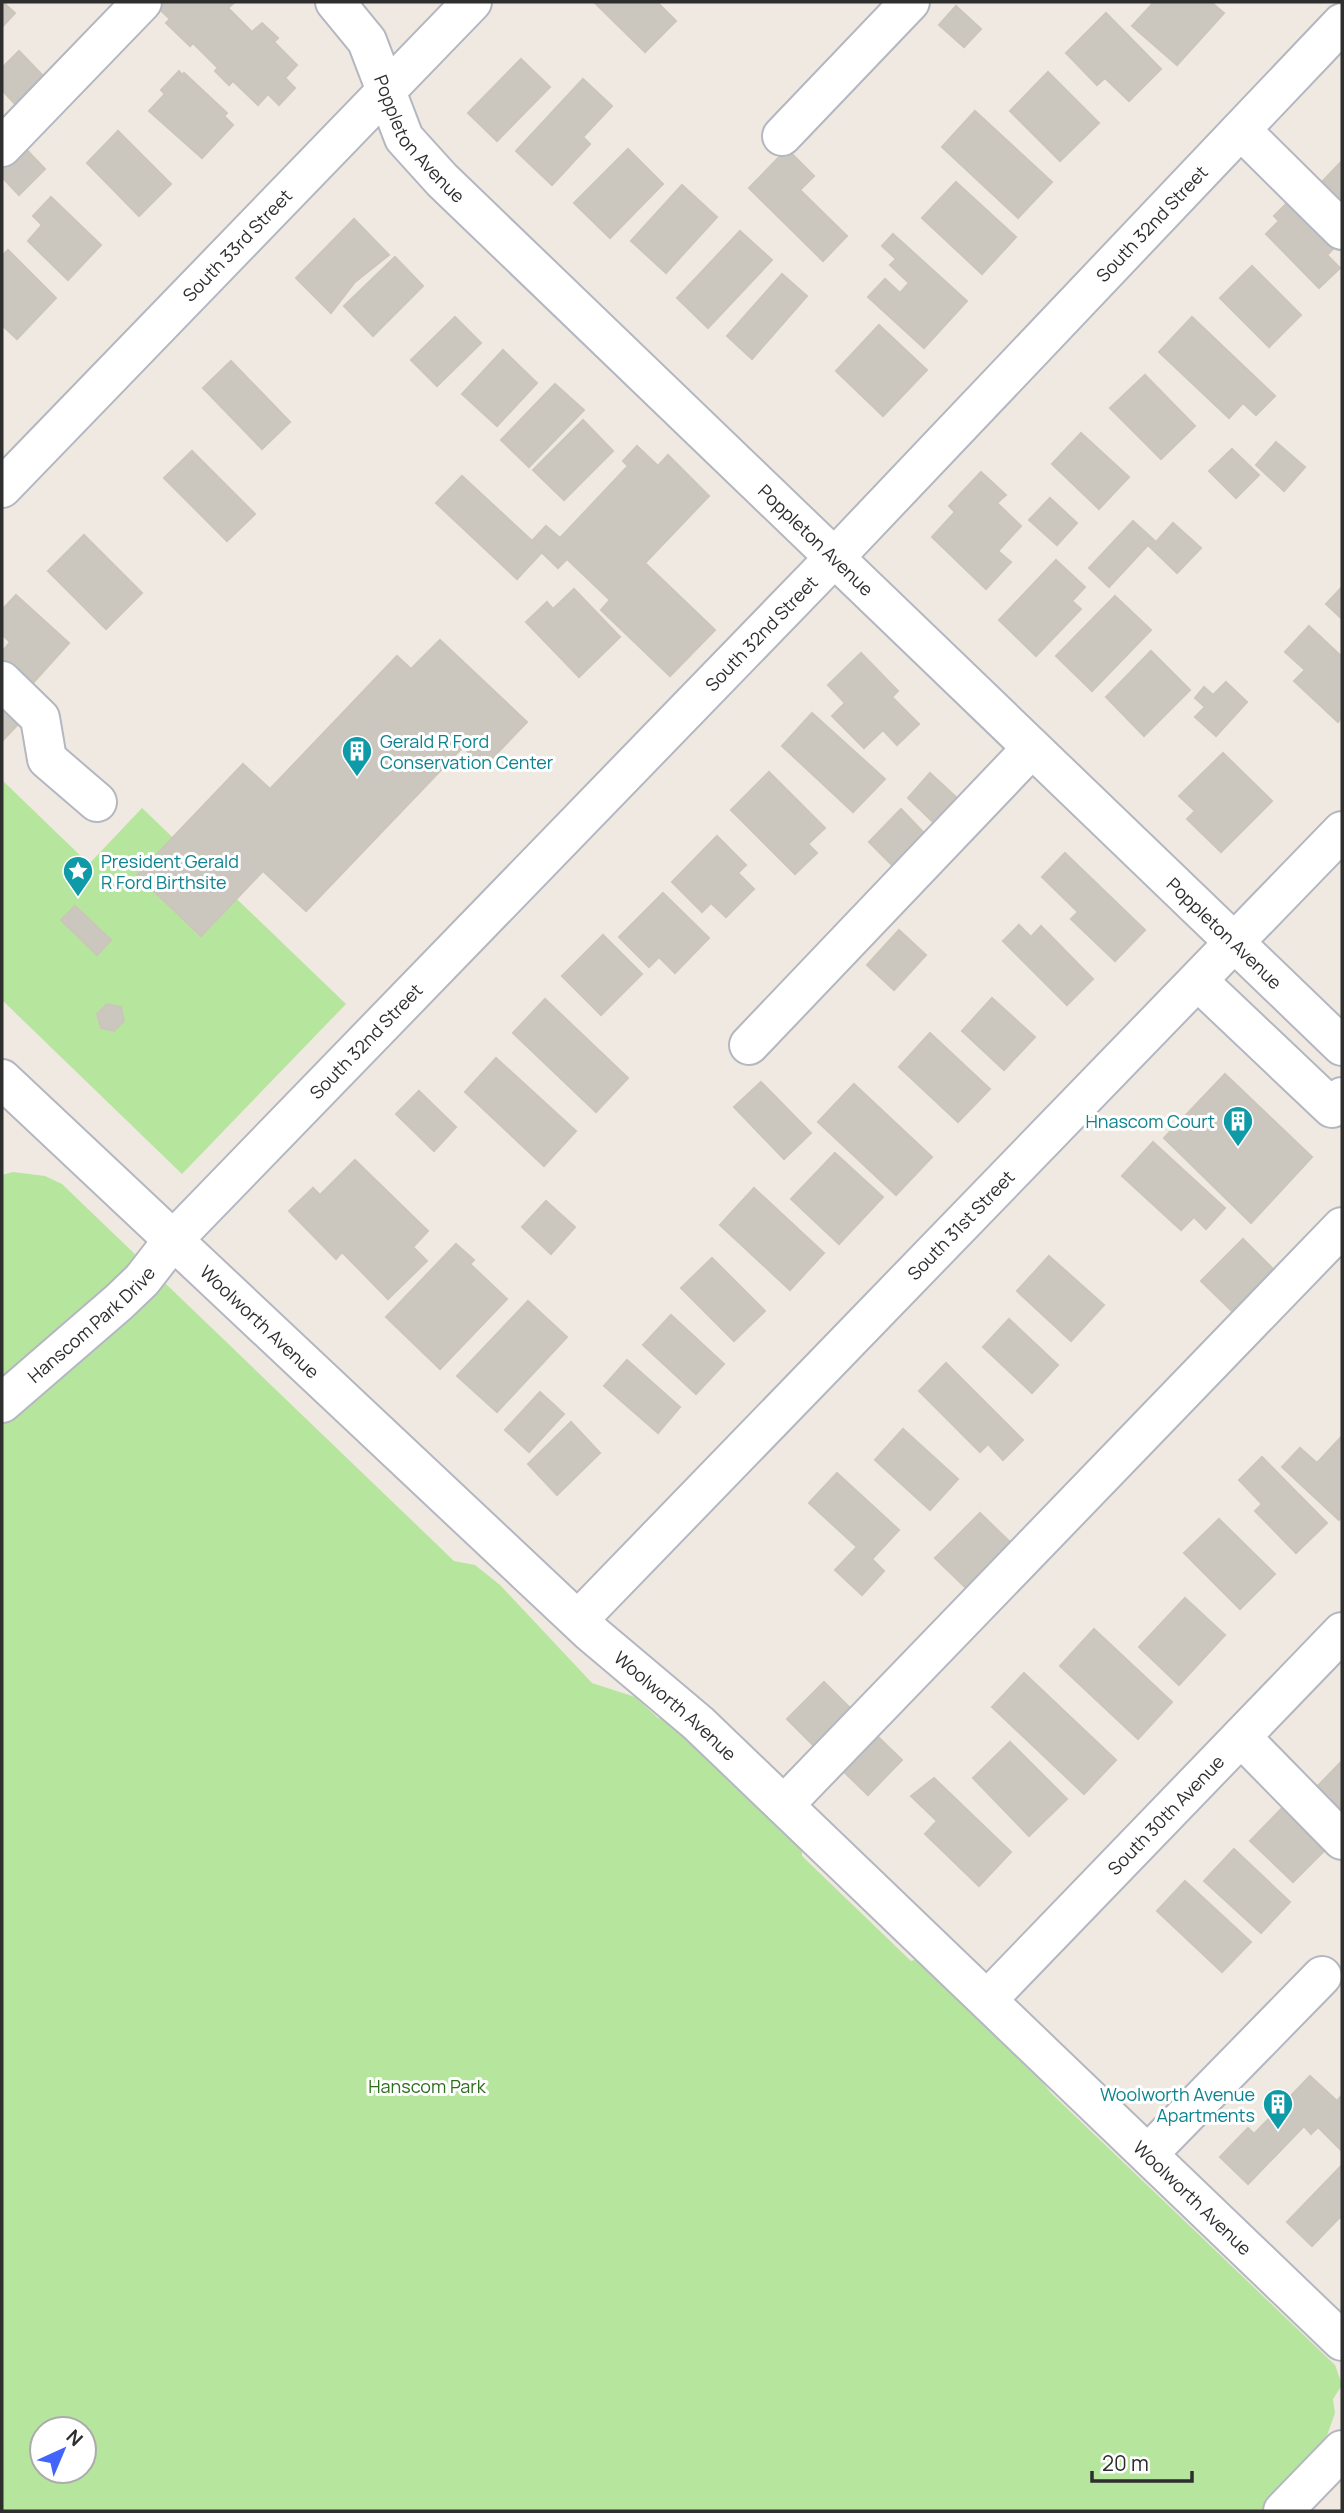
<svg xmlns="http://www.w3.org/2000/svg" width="1344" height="2513" font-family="Manrope,sans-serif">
<rect width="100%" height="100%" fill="#efe9e1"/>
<g fill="#b6e59e" fill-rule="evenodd">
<path d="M2,780L89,864L142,808L346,1004L182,1174L2,1000Z"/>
<path d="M13,1172L45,1176L62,1184L454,1561L475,1565L500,1585L592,1683L635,1697L658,1718L692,1730L802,1848V1856L911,1961L920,1958L1025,2061L1051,2093L1335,2365L1342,2385L1333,2399L1335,2413L1324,2444L1266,2511H2V1175ZM42,2429H84V2471H42Z"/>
</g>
<g fill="#cbc7bf" stroke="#cbc5ba" stroke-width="2">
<path d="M2,2H7L5,4L15,13L2,27Z"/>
<path d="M158,2H235L228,8L252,32L262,23L278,38L274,42L297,65L285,78L295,88L279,105L268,94L258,105L233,81L229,85L215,71L218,68L193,43L190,46L166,23L170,19L155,5Z"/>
<path d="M594,2H657L676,21L645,52Z"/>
<path d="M1154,2H1211L1224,13L1177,65L1132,26Z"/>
<path d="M956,6L981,29L964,47L939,25Z"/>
<path d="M1106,13L1161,69L1129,101L1105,78L1097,85L1066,53Z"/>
<path d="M19,51L47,80L18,107L2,90V68Z"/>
<path d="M521,59L550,87L497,141L468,113Z"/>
<path d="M179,71L182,75L184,73L227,113L224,116L233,125L202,158L149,111L165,94L161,90Z"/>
<path d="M1048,72L1099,123L1060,161L1010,111Z"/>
<path d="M583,79L612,106L583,137L590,144L552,185L516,151Z"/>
<path d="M975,111L1052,182L1018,218L942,147Z"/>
<path d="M118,131L171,184L139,216L87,163Z"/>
<path d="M21,144L45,169L19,195L2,177V163Z"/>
<path d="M628,149L663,184L610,238L574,203Z"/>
<path d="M787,149L814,176L800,190L847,236L823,261L749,188Z"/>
<path d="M1342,161V212L1317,187Z"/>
<path d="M956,182L1016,237L982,274L922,218Z"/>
<path d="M682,185L717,217L666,273L631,241Z"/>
<path d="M51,197L101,245L68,280L28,241L42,225L33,216Z"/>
<path d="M1291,199L1336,246L1327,255L1340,268L1319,288L1266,234L1279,221L1274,216Z"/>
<path d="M354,219L389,255L355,282L331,313L296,278Z"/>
<path d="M740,231L772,260L708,328L677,298Z"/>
<path d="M893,234L967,301L924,348L868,297L885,279L900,293L909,283L890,265L896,259L882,246Z"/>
<path d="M8,250L56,298L17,339L2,325V256Z"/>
<path d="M395,257L423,286L373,336L344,306Z"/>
<path d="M1252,266L1301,315L1269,347L1220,298Z"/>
<path d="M782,274L807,296L752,359L727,336Z"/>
<path d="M455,317L481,343L437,386L411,360Z"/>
<path d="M1192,317L1275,396L1256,415L1243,403L1229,418L1159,352Z"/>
<path d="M879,325L927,370L883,416L836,371Z"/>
<path d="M503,350L537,383L497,426L462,394Z"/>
<path d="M231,361L290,422L262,449L203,388Z"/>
<path d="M1145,375L1195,426L1161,459L1110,408Z"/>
<path d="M555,384L584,410L529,467L501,440Z"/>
<path d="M583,420L613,451L564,500L533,470Z"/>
<path d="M1081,433L1129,477L1099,509L1052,464Z"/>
<path d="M1276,442L1305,467L1284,491L1256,465Z"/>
<path d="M637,446L658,466L668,455L709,496L645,563L715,630L670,676L601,610L610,600L567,559L558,568L531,542L546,526L560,538L628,466L623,461Z"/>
<path d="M1232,449L1259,475L1236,498L1209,471Z"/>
<path d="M192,451L255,514L227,541L164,478Z"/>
<path d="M981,472L1006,495L997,503L1021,526L998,551L1011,562L986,589L932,537L955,512L949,506Z"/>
<path d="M462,476L543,551L517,579L436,503Z"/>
<path d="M1050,498L1077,523L1057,545L1029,520Z"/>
<path d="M1133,521L1156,542L1173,523L1201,548L1177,573L1148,545L1109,587L1089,568Z"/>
<path d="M84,535L142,593L106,629L48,571Z"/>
<path d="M1056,560L1085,587L1072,601L1081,609L1036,656L999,620Z"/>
<path d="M1342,587V619L1326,604Z"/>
<path d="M574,589L620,637L579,677L526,622L547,602L553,609Z"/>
<path d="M16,595L69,643L32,684L2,657V652L10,642L2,634V610Z"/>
<path d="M1115,596L1151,630L1092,691L1056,656Z"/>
<path d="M1309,626L1342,657V717L1338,722L1294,681L1305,670L1285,652Z"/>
<path d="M440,640L527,722L484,767L463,747L306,911L263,871L201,936L137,875L243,764L270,789L397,656L411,669Z"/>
<path d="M1151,651L1190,690L1144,736L1106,697Z"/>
<path d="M861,653L898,691L892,697L919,724L897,745L883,730L864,748L832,716L845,703L828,685Z"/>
<path d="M1226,682L1247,702L1216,736L1195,717L1205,707L1195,698L1204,687L1213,695Z"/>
<path d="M2,687L29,713L2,741Z"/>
<path d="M812,713L885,779L853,812L782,746Z"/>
<path d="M1223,753L1272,801L1221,852L1187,819L1195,811L1179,796Z"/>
<path d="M769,772L825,828L808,844L817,853L795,874L731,810Z"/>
<path d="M930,773L957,798L934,823L908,798Z"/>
<path d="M901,809L924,833L892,865L869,842Z"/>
<path d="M717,836L746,865L738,873L754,889L726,917L711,903L702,912L672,882Z"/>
<path d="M1065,853L1145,930L1115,961L1071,919L1078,912L1042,877Z"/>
<path d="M663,893L709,938L675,973L659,957L649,967L619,937Z"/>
<path d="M75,906L111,940L97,955L61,920Z"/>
<path d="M1019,925L1031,937L1041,926L1093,979L1067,1005L1003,941Z"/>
<path d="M899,930L926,955L894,990L867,965Z"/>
<path d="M603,935L642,974L601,1015L562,976Z"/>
<path d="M992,998L1035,1037L1004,1070L962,1031Z"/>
<path d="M545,999L628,1078L596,1112L513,1033Z"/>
<path d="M107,1004L121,1007L124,1021L114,1031L101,1028L97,1014Z"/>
<path d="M930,1033L990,1089L958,1122L899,1067Z"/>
<path d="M496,1058L576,1131L544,1166L465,1092Z"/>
<path d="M1225,1074L1312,1157L1251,1223L1164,1138Z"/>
<path d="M761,1082L811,1133L784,1159L734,1107Z"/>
<path d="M854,1084L932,1157L896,1195L818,1122Z"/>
<path d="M419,1091L456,1127L434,1151L396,1114Z"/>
<path d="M1153,1142L1225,1208L1206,1229L1194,1217L1181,1230L1122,1176Z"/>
<path d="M835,1153L883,1197L839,1244L791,1199Z"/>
<path d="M355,1160L428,1231L413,1247L427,1261L388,1299L342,1252L336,1259L289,1211L313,1188L320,1195Z"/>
<path d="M754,1188L824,1253L790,1290L720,1225Z"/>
<path d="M546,1201L575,1227L551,1254L522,1227Z"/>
<path d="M1243,1239L1275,1271L1233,1312L1201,1281Z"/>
<path d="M456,1244L474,1260L470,1264L507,1299L440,1369L386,1317Z"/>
<path d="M1049,1256L1104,1305L1071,1341L1017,1291Z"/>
<path d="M712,1258L765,1311L734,1341L681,1288Z"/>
<path d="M528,1301L567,1337L497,1412L457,1376Z"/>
<path d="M671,1315L724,1364L696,1394L643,1345Z"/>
<path d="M1009,1319L1058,1365L1032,1393L983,1347Z"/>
<path d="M627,1360L680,1407L658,1433L604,1386Z"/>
<path d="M946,1363L1023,1440L1003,1460L988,1444L980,1452L919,1391Z"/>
<path d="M540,1392L564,1414L529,1452L505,1430Z"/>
<path d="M571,1422L600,1453L557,1495L528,1464Z"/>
<path d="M903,1429L958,1479L930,1510L875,1460Z"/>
<path d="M1342,1436V1516L1339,1520L1282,1467L1300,1448L1317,1463Z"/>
<path d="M1262,1457L1327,1523L1296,1553L1255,1511L1262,1504L1239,1480Z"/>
<path d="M837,1473L899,1530L872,1559L884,1571L862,1595L835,1570L857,1547L809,1503Z"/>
<path d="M980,1513L1011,1543L966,1588L935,1558Z"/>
<path d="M1219,1519L1275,1574L1240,1609L1184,1553Z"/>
<path d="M1185,1598L1225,1635L1179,1685L1139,1647Z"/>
<path d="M1094,1629L1172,1702L1138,1739L1060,1666Z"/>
<path d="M1024,1673L1116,1760L1084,1794L992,1707Z"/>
<path d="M824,1682L860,1718L823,1755L787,1719Z"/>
<path d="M874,1733L902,1760L868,1795L840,1768Z"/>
<path d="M1010,1742L1067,1799L1029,1836L973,1778Z"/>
<path d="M1342,1761V1831L1307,1797Z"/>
<path d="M934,1778L1011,1852L979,1886L925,1834L937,1821L911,1796Z"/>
<path d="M1287,1803L1330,1845L1293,1882L1250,1841Z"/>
<path d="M1234,1849L1290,1902L1261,1933L1204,1881Z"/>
<path d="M1185,1881L1251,1942L1222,1972L1157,1911Z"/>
<path d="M1310,2076L1337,2101L1342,2095V2151L1318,2127L1311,2134L1304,2126L1248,2184L1220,2157L1248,2128L1254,2134Z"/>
<path d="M1342,2165V2219L1340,2217L1312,2246L1287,2222Z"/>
</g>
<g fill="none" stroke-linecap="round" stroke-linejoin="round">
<g stroke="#b4b7c1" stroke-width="42">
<g id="minor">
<path id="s1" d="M335,2L367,41L404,138L442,180L1342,1046"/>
<path d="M1241,130L1342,230"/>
<path d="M782,136L910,2"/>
<path d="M2,147L142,2"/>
<path id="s2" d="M2,488L472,2"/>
<path d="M2,681L40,718L47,759L97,802"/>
<path d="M1198,981L1332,1108L1342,1097"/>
<path d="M749,1045L1032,748"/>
<path id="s3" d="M2,1079L590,1632L698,1723L1342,2341"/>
<path id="s4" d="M2,1403L119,1302L142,1280L173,1240L833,559L1342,23"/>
<path id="s5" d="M578,1620L1342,831"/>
<path d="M1241,1737L1342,1840"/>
<path d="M784,1805L1342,1227"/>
<path id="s6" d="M988,1999L1342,1632"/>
<path d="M1149,2153L1322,1976"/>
<path d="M1283,2511L1342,2450"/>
</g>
</g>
<use href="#minor" stroke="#fff" stroke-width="38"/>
</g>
<defs>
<g id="building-pin" transform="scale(1.575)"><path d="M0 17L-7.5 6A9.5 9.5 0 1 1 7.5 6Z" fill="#0f9aa8" stroke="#fff"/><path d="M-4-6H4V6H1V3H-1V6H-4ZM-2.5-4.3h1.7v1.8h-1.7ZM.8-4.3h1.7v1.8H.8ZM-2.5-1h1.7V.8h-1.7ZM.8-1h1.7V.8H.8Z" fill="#fff"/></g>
<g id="sight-pin" transform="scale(1.575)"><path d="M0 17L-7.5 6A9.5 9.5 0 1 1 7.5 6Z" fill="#0f9aa8" stroke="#fff"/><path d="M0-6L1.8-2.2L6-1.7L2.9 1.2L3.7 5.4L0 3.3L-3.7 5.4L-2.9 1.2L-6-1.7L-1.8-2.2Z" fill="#fff"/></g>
</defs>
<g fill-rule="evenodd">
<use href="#building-pin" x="357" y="751"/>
<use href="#sight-pin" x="78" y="871"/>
<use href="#building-pin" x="1238" y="1121"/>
<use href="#building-pin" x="1278" y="2104"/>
</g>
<g text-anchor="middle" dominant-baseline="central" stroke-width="6" stroke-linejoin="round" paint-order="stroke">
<g font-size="18" fill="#2e2e2e" stroke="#fff">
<text stroke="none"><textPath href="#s1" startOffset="163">Poppleton Avenue</textPath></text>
<text stroke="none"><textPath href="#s4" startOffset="1648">South 32nd Street</textPath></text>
<text stroke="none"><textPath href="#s2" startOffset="338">South 33rd Street</textPath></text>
<text stroke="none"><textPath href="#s1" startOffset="730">Poppleton Avenue</textPath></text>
<text stroke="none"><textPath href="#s4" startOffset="1082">South 32nd Street</textPath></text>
<text stroke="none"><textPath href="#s1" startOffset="1297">Poppleton Avenue</textPath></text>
<text stroke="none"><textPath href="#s4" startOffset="514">South 32nd Street</textPath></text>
<text stroke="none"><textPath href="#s5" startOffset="550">South 31st Street</textPath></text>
<text stroke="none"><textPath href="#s3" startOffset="354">Woolworth Avenue</textPath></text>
<text stroke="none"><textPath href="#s4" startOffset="119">Hanscom Park Drive</textPath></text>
<text stroke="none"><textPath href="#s3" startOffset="920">Woolworth Avenue</textPath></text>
<text stroke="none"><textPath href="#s6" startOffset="256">South 30th Avenue</textPath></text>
<text stroke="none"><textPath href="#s3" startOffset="1634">Woolworth Avenue</textPath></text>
</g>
<g font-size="18" fill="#0d838f" stroke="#fff" text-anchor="start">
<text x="380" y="741">Gerald R Ford<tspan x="380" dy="21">Conservation Center</tspan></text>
<text x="101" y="861">President Gerald<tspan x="101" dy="21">R Ford Birthsite</tspan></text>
<text x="1215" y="1121" text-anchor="end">Hnascom Court</text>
<text x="1255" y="2094" text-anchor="end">Woolworth Avenue<tspan x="1255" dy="21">Apartments</tspan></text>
</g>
<g font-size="18" fill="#2c6e1b" stroke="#fff">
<text x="427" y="2086">Hanscom Park</text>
</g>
</g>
<rect width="1344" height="2513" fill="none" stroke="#2e2e2e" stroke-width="7"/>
<g transform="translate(63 2450) rotate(44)"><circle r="33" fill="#ffffff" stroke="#ababab" stroke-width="2"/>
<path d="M0-5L12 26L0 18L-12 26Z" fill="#4264fb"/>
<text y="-10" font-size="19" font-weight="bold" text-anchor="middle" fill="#2e2e2e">N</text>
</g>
<path d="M1092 2471v10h100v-10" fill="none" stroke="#2e2e2e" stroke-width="3.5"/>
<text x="1102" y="2471" font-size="21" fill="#2e2e2e" stroke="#ffffff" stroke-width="5" paint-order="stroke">20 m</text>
</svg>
